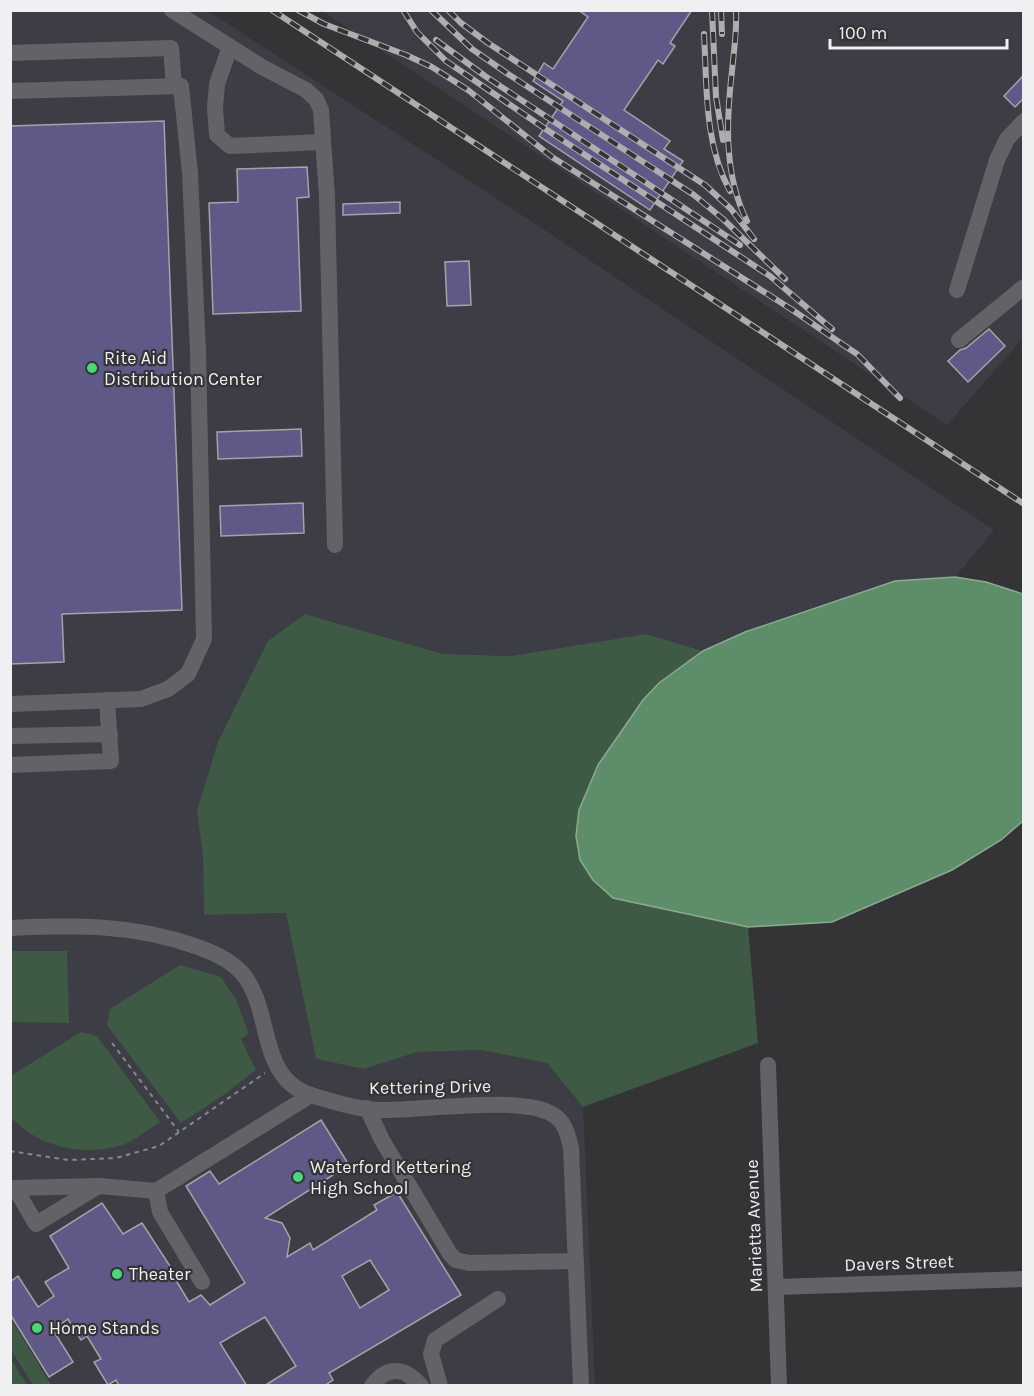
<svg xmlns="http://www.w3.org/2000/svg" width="1034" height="1396" font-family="Karla,sans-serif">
<rect width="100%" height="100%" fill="#343437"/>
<g fill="#3d3d46">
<path d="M10,11H208L528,219L994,530L955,577L895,581L745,632L703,651L646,634L511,656L443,654L305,614L197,811L203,857L204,915L286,913L316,1059L364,1069L417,1052L481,1050L547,1063L583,1107L595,1385H11Z"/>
<path d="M322,11H1023V338L947,425Z"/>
</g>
<g fill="#3e5a44">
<path d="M305,614L443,654L511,656L646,634L703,651L659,683L613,898L748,927L758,1043L583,1107L547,1063L481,1050L417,1052L364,1069L316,1059L286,913L204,915L203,857L197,811L218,742L268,641Z"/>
<path d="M11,951H67L69,1023L11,1022Z"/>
<path d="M180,965L221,977L236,1000L249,1034L241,1039L256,1070L222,1096L181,1123L107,1025L110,1009Z"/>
<path d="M81,1032L97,1036L160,1122C146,1131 131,1144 115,1147C78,1156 36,1145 11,1117V1076Z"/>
<path d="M10,1319H11L51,1385H33L11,1350Z"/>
<path d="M10,1359H11L27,1385H11Z"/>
</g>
<path fill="#5e8d69" stroke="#8aab92" stroke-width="1.5" d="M955,577L986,582L1023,594V821L1001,840L952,870L832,922L748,927L613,898L593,880L580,860L576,836L579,810L598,765L643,700L659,683L703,651L745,632L895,581Z"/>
<g fill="#5f5988" stroke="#a4a3a8" stroke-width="1.5" fill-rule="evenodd">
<path d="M578,10H692L670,43L675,46L663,64L658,60L624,110L670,141L664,149L683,161L650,210L539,136L563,101L533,81L544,63L553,69L588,17Z"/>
<path d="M1023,76V99L1015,107L1004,96Z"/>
<path d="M164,121L182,610L62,614L64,662L10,664V126Z"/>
<path d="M307,167L309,197L297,198L301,311L213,314L209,203L238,202L237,169Z"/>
<path d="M400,202V213L343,215V204Z"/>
<path d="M469,261L471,305L447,306L445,262Z"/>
<path d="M989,329L1005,346L968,382L948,361L960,350L966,348Z"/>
<path d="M301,429L302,456L218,459L217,432Z"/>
<path d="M303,503L304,533L221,536L220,506Z"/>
<path d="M321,1120L349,1165L265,1218L282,1223L290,1238L287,1257L310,1243L313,1250L377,1210L374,1205L397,1192L461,1295L329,1373L333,1380L324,1386H264L296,1366L265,1317L220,1343L247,1386H119L116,1380L108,1385L94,1362L101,1359L87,1336L81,1340L68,1319L53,1330L73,1362L49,1377L10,1314V1282L18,1276L38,1307L54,1296L45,1282L69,1268L50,1236L102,1203L123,1234L142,1223L179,1280L177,1282L189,1302L201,1295L210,1305L245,1283L186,1186L210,1171L219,1184ZM370,1260L389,1290L360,1308L342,1276Z"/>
</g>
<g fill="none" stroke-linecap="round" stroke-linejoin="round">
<g stroke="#88888a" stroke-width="2" stroke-dasharray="4.5 4.5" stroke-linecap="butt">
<path d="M112,1043L179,1132"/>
<path d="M10,1151L68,1160L116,1158L159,1146L265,1073"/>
</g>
<g stroke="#636266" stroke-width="16">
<path d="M172,10L262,67L306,90L316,99L321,110L327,197L335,545"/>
<path d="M230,47L217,84L215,108L217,135L230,146L323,142"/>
<path d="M10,53L171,48L174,86"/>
<path d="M10,91L181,86L190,173L198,351L204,639L188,674L168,689L141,699L10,704"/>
<path d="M957,290L997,160L1007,139L1024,121"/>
<path d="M959,340L1024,287"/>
<path d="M10,736L110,734"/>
<path d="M10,765L111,761L107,700"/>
<path d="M10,928C76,925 132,924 195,946C212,952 229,959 242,973C274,1010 256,1080 314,1096C334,1102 359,1110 381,1110C420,1111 521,1095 552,1114C565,1121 568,1135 571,1148L581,1386"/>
<path d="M768,1065L779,1386"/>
<path d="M367,1108L382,1140L450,1254L456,1260L469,1263L576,1261"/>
<path d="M15,1188L99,1186L156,1191L311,1095"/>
<path d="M15,1188L36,1224L97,1187"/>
<path d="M156,1191L160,1212L202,1282"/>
<path d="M776,1287L1024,1279"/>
<path d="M372,1386C387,1365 405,1367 421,1386"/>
<path d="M440,1386L431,1354L435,1340L498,1299"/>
</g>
<g stroke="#aeaeb0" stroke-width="6">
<g id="rail">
<path d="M272,10L1024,504"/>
<path d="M298,10L324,24L406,55L432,67L468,90L552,157L791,309L845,346L857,354L900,398"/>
<path d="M403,10L417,32L446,61L544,128L770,276L832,329"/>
<path d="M431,10L472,49L508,74L694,195L723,219L785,279"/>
<path d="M448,10L461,23L488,43L705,185L731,209L754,239"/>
<path d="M712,10L716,97L723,140"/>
<path d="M721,10L722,34"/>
<path d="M736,10C737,31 734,50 732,71C726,122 724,175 747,221"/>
<path d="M704,34C707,86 704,144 730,191"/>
<path d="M436,40L485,76L740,245"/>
</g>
</g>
<use href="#rail" stroke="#343437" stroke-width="4" stroke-dasharray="11" stroke-linecap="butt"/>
</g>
<g fill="#49d778" stroke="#343437" stroke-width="2">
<circle cx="92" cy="368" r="6"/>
<circle cx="298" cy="1177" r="6"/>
<circle cx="117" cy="1274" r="6"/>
<circle cx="37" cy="1328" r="6"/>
</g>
<g text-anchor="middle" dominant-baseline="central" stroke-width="4.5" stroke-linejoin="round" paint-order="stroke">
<g font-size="18" fill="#f0f0f2" stroke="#343437" text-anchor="start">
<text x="104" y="358">Rite Aid<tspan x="104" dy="21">Distribution Center</tspan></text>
<text x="310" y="1167">Waterford Kettering<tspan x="310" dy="21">High School</tspan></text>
<text x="129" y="1274">Theater</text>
<text x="49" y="1328">Home Stands</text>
</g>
<g font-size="18" fill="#f0f0f2" stroke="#343437">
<text transform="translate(430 1087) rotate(-1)">Kettering Drive</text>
<text transform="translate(754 1226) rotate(-92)">Marietta Avenue</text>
<text transform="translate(899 1263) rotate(-2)">Davers Street</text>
</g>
</g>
<rect width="1034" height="1396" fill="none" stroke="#f0f0f2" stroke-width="24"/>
<path d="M830 39v9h177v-9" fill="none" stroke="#f0f0f2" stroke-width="3"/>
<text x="839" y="39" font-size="18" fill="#f0f0f2" stroke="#343437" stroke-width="4.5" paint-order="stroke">100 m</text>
</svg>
